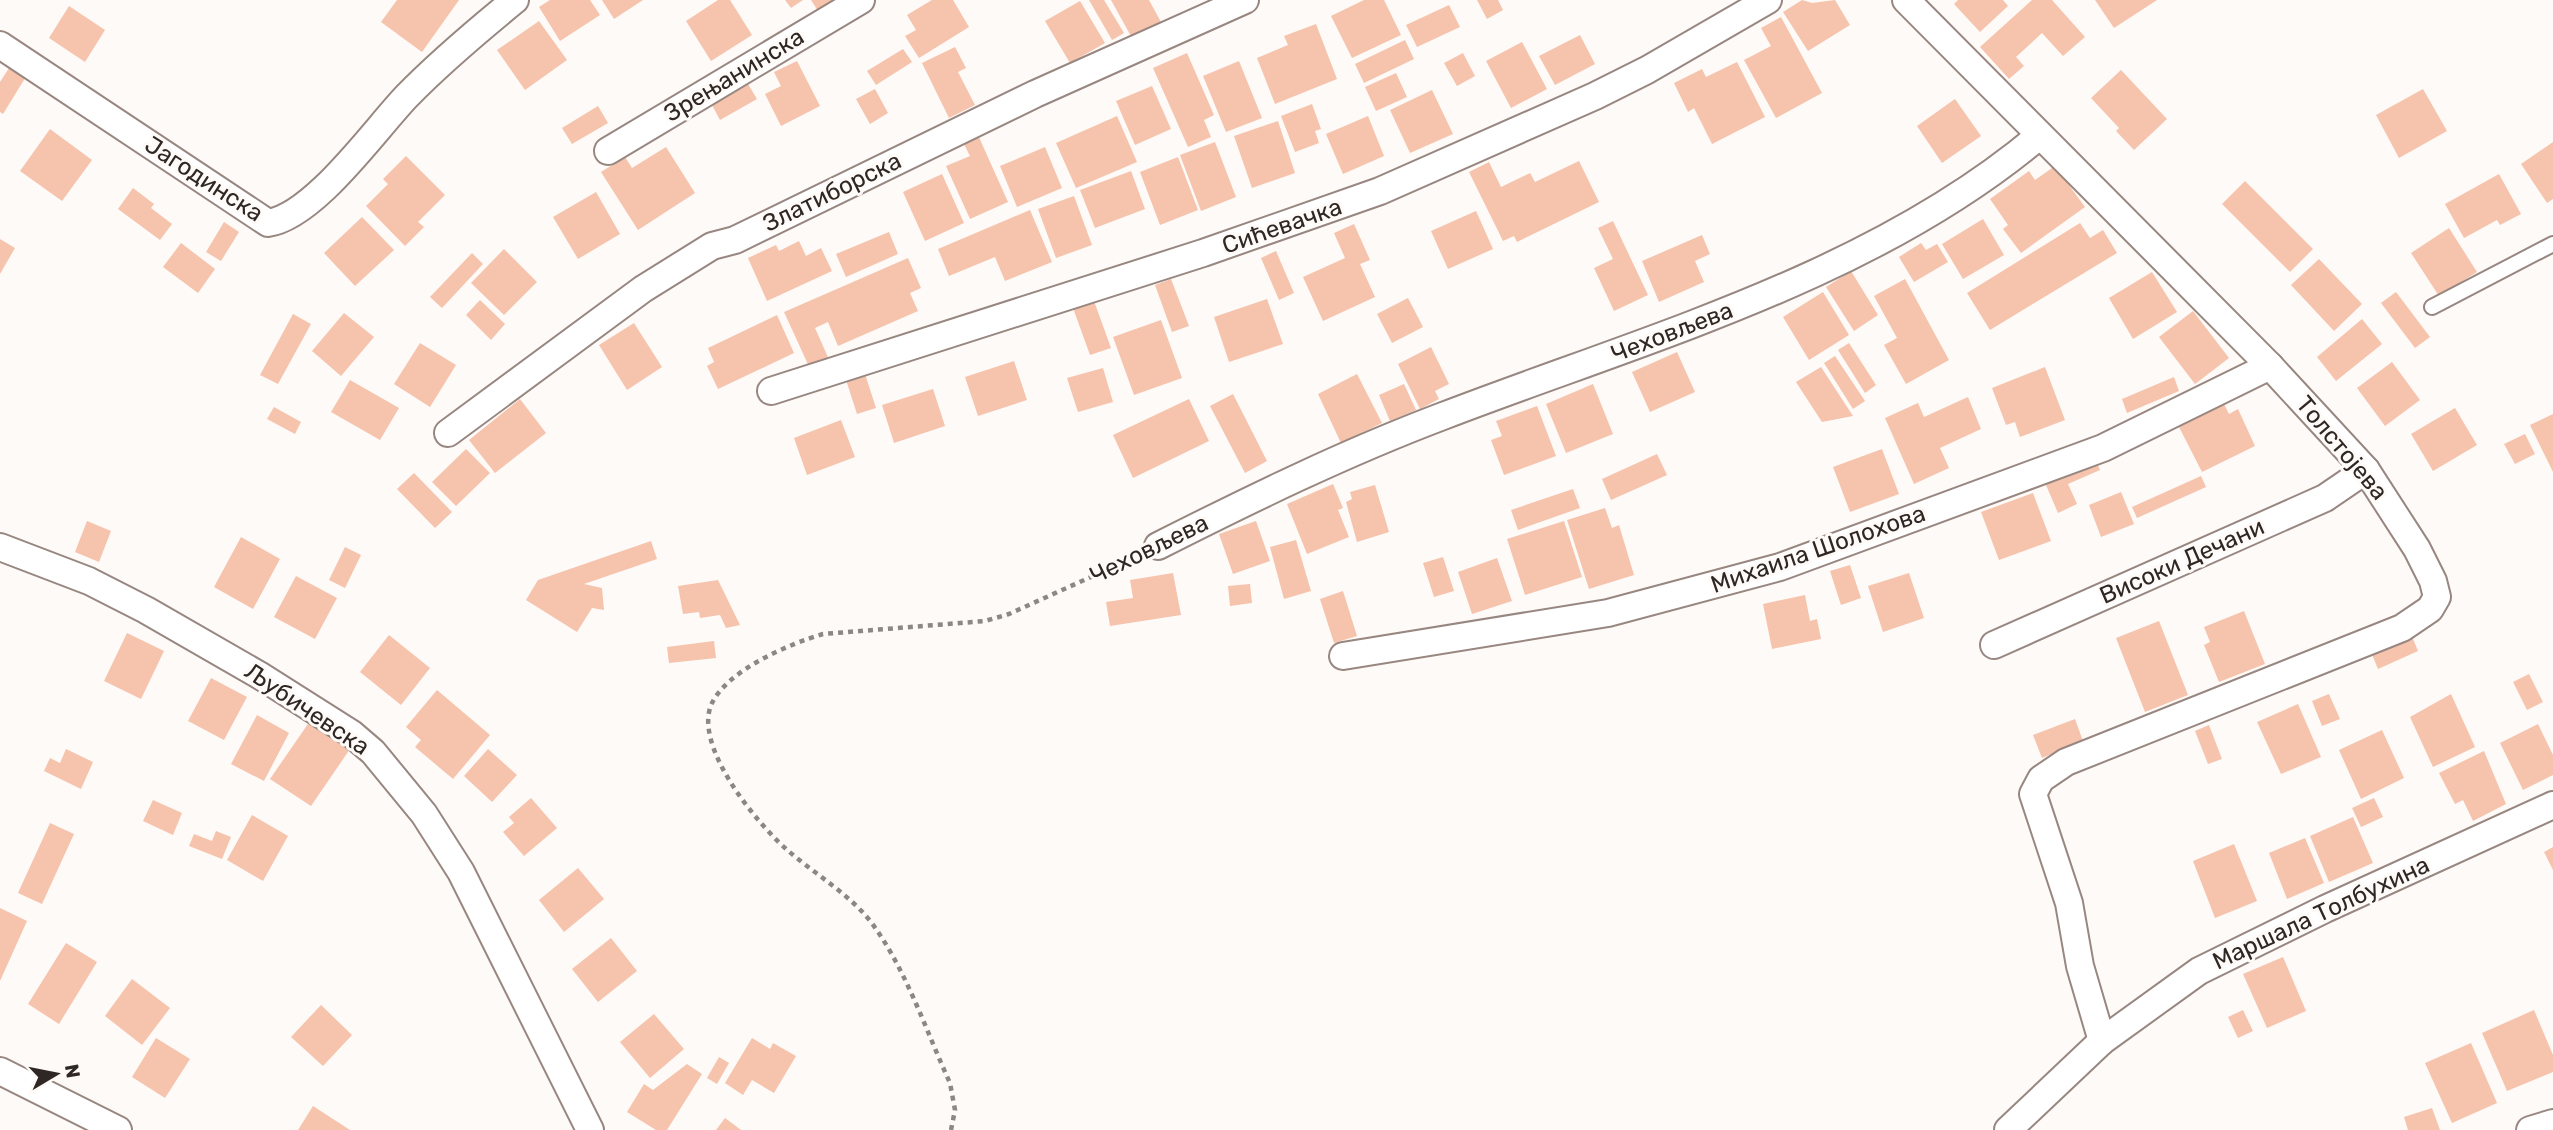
<svg xmlns="http://www.w3.org/2000/svg" width="2553" height="1130" font-family="Rubik,sans-serif">
<rect width="100%" height="100%" fill="#fefaf8"/>
<g fill="#f6c3ac">
<path d="M397,0H459L422,52L381,22Z"/>
<path d="M550,0H590L600,15L560,41L539,7Z"/>
<path d="M602,0H643L614,19Z"/>
<path d="M718,0H730L752,35L711,61L686,21Z"/>
<path d="M785,0H803L791,8Z"/>
<path d="M811,0H833L818,11Z"/>
<path d="M932,0H953L969,27L919,58L905,36L916,30L907,15Z"/>
<path d="M1089,0H1104L1124,33L1112,40Z"/>
<path d="M1111,0H1149L1161,22L1132,38Z"/>
<path d="M1364,0H1384L1401,35L1352,58L1331,16Z"/>
<path d="M1477,0H1498L1503,10L1487,19Z"/>
<path d="M1802,0L1812,3L1835,0L1850,25L1808,51L1783,12Z"/>
<path d="M1958,0H2003L2008,6L1980,32L1954,4Z"/>
<path d="M2032,0H2052L2085,37L2063,56L2042,33L2016,57L2024,66L2009,79L1980,47Z"/>
<path d="M2095,0H2157L2114,28Z"/>
<path d="M1080,1L1105,43L1070,63L1045,21Z"/>
<path d="M1449,5L1460,27L1417,47L1406,25Z"/>
<path d="M69,6L105,30L85,62L49,38Z"/>
<path d="M1781,17L1822,93L1776,118L1744,60L1771,46L1761,28Z"/>
<path d="M539,21L567,60L525,90L497,50Z"/>
<path d="M1316,24L1337,79L1275,104L1257,58L1288,45L1284,36Z"/>
<path d="M1580,35L1595,64L1555,85L1539,56Z"/>
<path d="M1405,40L1414,59L1364,83L1355,64Z"/>
<path d="M1522,42L1547,89L1511,108L1486,61Z"/>
<path d="M955,47L966,68L958,72L975,105L949,118L922,63Z"/>
<path d="M903,49L912,62L876,85L867,71Z"/>
<path d="M1187,53L1214,115L1204,120L1211,137L1188,147L1153,68Z"/>
<path d="M1463,53L1475,76L1457,86L1444,63Z"/>
<path d="M797,61L820,106L781,126L765,94L781,86L774,72Z"/>
<path d="M1239,61L1262,118L1226,132L1203,76Z"/>
<path d="M1737,62L1765,117L1712,144L1694,108L1688,112L1674,83L1702,69L1706,77Z"/>
<path d="M11,65L27,75L3,114L0,112V82Z"/>
<path d="M2121,70L2167,119L2134,150L2116,131L2119,128L2091,98Z"/>
<path d="M1396,73L1407,97L1376,111L1365,87Z"/>
<path d="M748,84L757,99L720,120L712,105Z"/>
<path d="M1152,86L1171,129L1135,145L1116,101Z"/>
<path d="M875,89L888,113L870,124L856,99Z"/>
<path d="M2423,89L2447,131L2399,158L2376,115Z"/>
<path d="M1432,90L1453,134L1410,153L1390,110Z"/>
<path d="M1955,99L1981,136L1942,163L1917,126Z"/>
<path d="M1312,104L1321,129L1315,131L1319,143L1295,152L1281,116Z"/>
<path d="M598,106L608,123L572,144L562,128Z"/>
<path d="M1117,116L1137,162L1076,188L1056,143Z"/>
<path d="M1368,116L1384,156L1343,174L1326,134Z"/>
<path d="M1278,121L1295,173L1252,188L1234,136Z"/>
<path d="M50,129L92,160L62,201L20,171Z"/>
<path d="M978,135L1008,202L970,219L946,166L970,156L963,142Z"/>
<path d="M1215,142L1236,197L1201,211L1180,155Z"/>
<path d="M2553,142V199L2547,203L2521,164Z"/>
<path d="M666,147L695,193L638,230L601,172L625,157L632,168Z"/>
<path d="M1045,147L1062,188L1017,207L1000,166Z"/>
<path d="M406,156L445,195L418,222L424,227L405,246L366,206L388,184L383,179Z"/>
<path d="M1178,157L1198,210L1160,225L1140,172Z"/>
<path d="M1579,161L1599,202L1517,242L1514,236L1503,241L1469,172L1489,162L1501,187L1530,173L1535,182Z"/>
<path d="M2055,166L2085,207L2021,253L2003,229L2008,225L1990,199L2029,171L2035,180Z"/>
<path d="M1131,171L1145,209L1095,228L1080,190Z"/>
<path d="M942,174L964,223L925,241L903,192Z"/>
<path d="M2499,174L2521,214L2500,225L2497,220L2464,238L2445,204Z"/>
<path d="M2245,181L2313,249L2290,272L2222,204Z"/>
<path d="M133,188L154,204L151,208L172,224L160,240L118,209Z"/>
<path d="M596,192L620,234L578,259L553,217Z"/>
<path d="M1074,196L1092,245L1056,258L1038,209Z"/>
<path d="M1030,210L1052,262L1005,281L995,257L949,276L938,249Z"/>
<path d="M1476,211L1493,249L1448,269L1431,231Z"/>
<path d="M362,217L394,250L355,286L324,253Z"/>
<path d="M1983,219L2004,255L1963,279L1942,244Z"/>
<path d="M1613,221L1648,295L1614,311L1594,268L1613,259L1598,228Z"/>
<path d="M224,222L239,232L221,261L206,252Z"/>
<path d="M2080,223L2090,238L2103,230L2117,253L1990,330L1967,293Z"/>
<path d="M1354,224L1370,260L1360,264L1375,297L1323,321L1303,277L1345,258L1334,233Z"/>
<path d="M2449,228L2477,272L2439,296L2411,253Z"/>
<path d="M889,232L898,254L846,277L836,254Z"/>
<path d="M1702,235L1710,254L1695,261L1704,282L1659,302L1642,261Z"/>
<path d="M0,239L15,248L0,274Z"/>
<path d="M799,241L806,256L821,248L832,271L767,301L748,258L776,245L779,251Z"/>
<path d="M181,243L215,269L198,293L163,267Z"/>
<path d="M1921,243L1926,250L1937,244L1948,262L1914,282L1899,257Z"/>
<path d="M504,249L537,282L504,315L471,283Z"/>
<path d="M1276,251L1294,293L1279,300L1261,258Z"/>
<path d="M472,253L483,264L442,308L430,297Z"/>
<path d="M908,258L921,288L910,293L918,311L838,346L828,322L815,328L831,364L812,373L784,312Z"/>
<path d="M2319,259L2362,304L2334,331L2291,285Z"/>
<path d="M1851,271L1878,315L1854,331L1826,287Z"/>
<path d="M2152,272L2177,312L2133,339L2109,298Z"/>
<path d="M1171,279L1189,326L1172,332L1155,285Z"/>
<path d="M1905,279L1949,360L1906,384L1884,345L1897,338L1874,296Z"/>
<path d="M1823,292L1849,335L1809,360L1783,317Z"/>
<path d="M2396,292L2430,337L2415,348L2381,303Z"/>
<path d="M1408,298L1423,327L1392,343L1377,314Z"/>
<path d="M1267,299L1283,344L1229,362L1214,317Z"/>
<path d="M480,300L505,324L491,340L466,315Z"/>
<path d="M1094,301L1111,348L1090,355L1073,308Z"/>
<path d="M2193,311L2229,358L2195,384L2159,337Z"/>
<path d="M344,313L374,337L341,376L312,351Z"/>
<path d="M293,314L311,324L278,384L260,375Z"/>
<path d="M777,315L794,353L718,389L707,366L714,362L708,348Z"/>
<path d="M2362,319L2382,344L2336,381L2317,357Z"/>
<path d="M1161,320L1182,378L1134,395L1113,337Z"/>
<path d="M634,323L662,367L627,390L599,345Z"/>
<path d="M420,343L456,365L430,407L394,384Z"/>
<path d="M1849,343L1876,385L1865,393L1838,350Z"/>
<path d="M1431,347L1449,384L1435,391L1439,399L1420,409L1398,364Z"/>
<path d="M1677,352L1695,392L1650,412L1632,372Z"/>
<path d="M1835,356L1865,401L1853,409L1824,363Z"/>
<path d="M1014,361L1027,400L978,416L965,377Z"/>
<path d="M2392,362L2420,400L2385,426L2357,388Z"/>
<path d="M1821,367L1853,416L1822,422L1796,382Z"/>
<path d="M2045,367L2065,420L2020,437L2015,422L2006,425L1992,388Z"/>
<path d="M1103,368L1113,402L1078,412L1067,378Z"/>
<path d="M865,374L876,408L857,414L846,380Z"/>
<path d="M1357,374L1382,423L1341,443L1318,394Z"/>
<path d="M2174,377L2179,391L2127,413L2122,399Z"/>
<path d="M350,380L399,408L380,440L331,412Z"/>
<path d="M1404,384L1416,410L1390,421L1379,395Z"/>
<path d="M1593,384L1613,434L1566,453L1546,404Z"/>
<path d="M933,389L945,426L894,443L882,405Z"/>
<path d="M1233,394L1267,461L1245,473L1210,406Z"/>
<path d="M1968,397L1981,429L1940,448L1949,468L1914,484L1885,418L1918,403L1924,417Z"/>
<path d="M520,399L546,433L495,473L469,440Z"/>
<path d="M1189,399L1209,441L1133,478L1113,435Z"/>
<path d="M2224,404L2229,414L2238,409L2255,446L2202,472L2179,427Z"/>
<path d="M1537,406L1556,456L1504,475L1491,440L1502,436L1496,421Z"/>
<path d="M274,407L301,422L295,434L267,419Z"/>
<path d="M2455,408L2477,445L2433,471L2411,434Z"/>
<path d="M2553,414V472L2530,425Z"/>
<path d="M841,420L855,457L807,475L794,438Z"/>
<path d="M2525,434L2535,454L2515,464L2504,444Z"/>
<path d="M466,449L490,473L456,506L432,482Z"/>
<path d="M1882,449L1899,494L1850,512L1833,467Z"/>
<path d="M1657,454L1667,475L1611,500L1602,479Z"/>
<path d="M2094,456L2100,470L2068,484L2077,504L2058,513L2043,478Z"/>
<path d="M414,473L452,512L435,528L397,489Z"/>
<path d="M2201,476L2206,487L2137,518L2132,507Z"/>
<path d="M1333,484L1343,508L1338,510L1349,537L1307,554L1287,504Z"/>
<path d="M1375,485L1389,532L1357,542L1346,502L1352,499L1350,492Z"/>
<path d="M1573,489L1580,508L1518,530L1511,510Z"/>
<path d="M2121,492L2134,524L2101,537L2089,505Z"/>
<path d="M2033,493L2051,541L1999,560L1981,512Z"/>
<path d="M1605,508L1612,528L1619,525L1634,575L1589,589L1567,520Z"/>
<path d="M87,521L111,531L99,562L75,552Z"/>
<path d="M1256,521L1270,561L1233,574L1219,534Z"/>
<path d="M1564,521L1582,577L1525,595L1507,539Z"/>
<path d="M241,537L280,559L253,609L214,587Z"/>
<path d="M1296,540L1311,591L1284,599L1270,547Z"/>
<path d="M651,541L657,559L584,584L602,588L604,610L592,608L577,632L526,600L538,580Z"/>
<path d="M345,547L361,555L345,588L329,580Z"/>
<path d="M1443,557L1454,591L1434,597L1423,563Z"/>
<path d="M1497,558L1512,601L1472,614L1458,572Z"/>
<path d="M1850,565L1861,598L1841,605L1830,571Z"/>
<path d="M1173,573L1181,615L1110,626L1106,602L1133,598L1130,580Z"/>
<path d="M1909,573L1924,618L1883,632L1868,586Z"/>
<path d="M296,576L337,598L315,639L274,617Z"/>
<path d="M718,580L740,625L726,628L720,615L700,618L699,612L683,614L678,586Z"/>
<path d="M1250,584L1252,603L1230,606L1228,586Z"/>
<path d="M1343,591L1357,636L1334,643L1320,599Z"/>
<path d="M1805,595L1810,621L1817,619L1821,639L1772,649L1763,604Z"/>
<path d="M2244,611L2265,664L2219,682L2204,645L2210,642L2204,627Z"/>
<path d="M2159,621L2188,695L2145,712L2116,638Z"/>
<path d="M127,633L164,651L141,699L104,681Z"/>
<path d="M2411,634L2418,651L2378,669L2371,652Z"/>
<path d="M389,635L430,668L401,705L360,672Z"/>
<path d="M714,641L716,658L669,663L667,647Z"/>
<path d="M2529,674L2543,702L2527,710L2513,682Z"/>
<path d="M211,678L247,697L224,740L188,721Z"/>
<path d="M437,690L490,735L453,779L415,747L421,740L406,727Z"/>
<path d="M2329,694L2340,719L2322,726L2312,701Z"/>
<path d="M2451,694L2475,747L2433,767L2410,717Z"/>
<path d="M2298,704L2321,757L2281,774L2257,722Z"/>
<path d="M257,715L289,733L264,781L231,764Z"/>
<path d="M2075,719L2083,741L2042,758L2033,735Z"/>
<path d="M310,721L350,749L311,806L270,779Z"/>
<path d="M2538,724L2553,755V775L2523,790L2500,743Z"/>
<path d="M2209,725L2222,759L2208,764L2195,731Z"/>
<path d="M2382,730L2404,778L2361,799L2339,750Z"/>
<path d="M66,749L93,762L81,789L44,771L50,758L60,763Z"/>
<path d="M488,749L517,775L492,802L464,776Z"/>
<path d="M2484,751L2506,804L2473,821L2463,800L2455,804L2439,773Z"/>
<path d="M531,798L557,828L524,856L503,832L514,823L509,817Z"/>
<path d="M2374,798L2383,817L2361,827L2352,808Z"/>
<path d="M153,800L182,813L173,835L143,821Z"/>
<path d="M252,815L288,836L263,881L227,860Z"/>
<path d="M2353,817L2373,863L2329,882L2310,836Z"/>
<path d="M50,823L74,834L42,904L18,893Z"/>
<path d="M216,831L231,837L222,859L189,846L194,834L212,841Z"/>
<path d="M2305,838L2324,883L2287,899L2269,853Z"/>
<path d="M2234,844L2257,901L2215,918L2193,861Z"/>
<path d="M2553,847V870L2544,852Z"/>
<path d="M578,868L604,899L564,932L539,900Z"/>
<path d="M0,908L27,921L0,981Z"/>
<path d="M611,938L637,971L598,1002L572,969Z"/>
<path d="M66,943L97,962L59,1024L28,1004Z"/>
<path d="M2283,957L2306,1011L2267,1028L2243,974Z"/>
<path d="M132,979L170,1008L142,1045L105,1016Z"/>
<path d="M321,1005L352,1035L323,1066L291,1037Z"/>
<path d="M2243,1010L2253,1031L2238,1038L2228,1017Z"/>
<path d="M2534,1010L2553,1055V1072L2507,1091L2482,1033Z"/>
<path d="M654,1014L684,1049L650,1078L620,1042Z"/>
<path d="M156,1038L190,1059L165,1098L132,1077Z"/>
<path d="M752,1038L770,1049L773,1043L796,1056L774,1093L752,1080L743,1095L725,1083Z"/>
<path d="M2471,1043L2497,1103L2452,1123L2425,1063Z"/>
<path d="M719,1057L729,1063L717,1084L707,1078Z"/>
<path d="M687,1064L702,1074L667,1130H656L627,1112L644,1084L653,1090Z"/>
<path d="M313,1106L350,1130H298Z"/>
<path d="M2432,1108L2440,1130H2408L2404,1117Z"/>
<path d="M725,1118L741,1130H716Z"/>
</g>
<g fill="none" stroke-linecap="round" stroke-linejoin="round">
<g stroke="#988780" stroke-width="18">
<path id="service" d="M2432,307L2553,244"/>
</g>
<g stroke="#988780" stroke-width="30">
<g id="minor">
<path d="M1906,0L2270,366L2366,470L2417,549L2433,581L2437,597L2430,609L2402,628L2066,762L2041,779L2033,794L2069,903L2080,966L2102,1041"/>
<path d="M0,45L268,223C314,216 373,132 406,97C440,62 477,31 515,0"/>
<path d="M608,151L861,0"/>
<path d="M771,391L1203,253L1380,191L1595,96L1647,70L1768,0"/>
<path d="M448,433L643,289L712,246L735,240L1035,94L1245,0"/>
<path d="M1158,546C1251,499 1345,453 1443,416C1643,339 1872,277 2039,136"/>
<path d="M0,547L89,581L146,610L259,675L352,734L373,752L424,814L461,872L590,1130"/>
<path d="M1994,645L2325,498L2366,470"/>
<path d="M1343,656L1608,613L1780,567L2103,448L2270,366"/>
<path d="M0,1071L118,1130"/>
<path d="M2008,1130L2102,1041L2199,971L2325,909L2553,805"/>
<path d="M2530,1130L2553,1123"/>
</g>
</g>
<path stroke="#8c8784" stroke-width="4.5" stroke-dasharray="5 5" stroke-linecap="butt" d="M951,1130L955,1110L950,1083C927,1033 908,975 876,929C854,896 815,875 785,848C756,822 692,745 712,703C728,670 789,644 823,634L985,621L1009,614L1135,557"/>
<use href="#service" stroke="#fff" stroke-width="14"/>
<use href="#minor" stroke="#fff" stroke-width="26"/>
</g>
<g text-anchor="middle" dominant-baseline="central" stroke-width="6" stroke-linejoin="round" paint-order="stroke">
<g font-size="24" fill="#2e2724" stroke="#fefaf8">
<text transform="translate(734 75) rotate(-31)">Зрењанинска</text>
<text transform="translate(204 179) rotate(33)">Јагодинска</text>
<text transform="translate(832 192) rotate(-26)">Златиборска</text>
<text transform="translate(1282 226) rotate(-19)">Сићевачка</text>
<text transform="translate(1672 332) rotate(-21)">Чеховљева</text>
<text transform="translate(2342 448) rotate(50)">Толстојева</text>
<text transform="translate(1149 549) rotate(-26)">Чеховљева</text>
<text transform="translate(1818 549) rotate(-19)">Михаила Шолохова</text>
<text transform="translate(2182 561) rotate(-24)">Високи Дечани</text>
<text transform="translate(307 709) rotate(34)">Љубичевска</text>
<text transform="translate(2321 913) rotate(-25)">Маршала Толбухина</text>
</g>
</g>
<g transform="translate(56 1074) rotate(80)" stroke="#fefaf8" stroke-width="5" paint-order="stroke">
<path d="M0-5L12 26L0 18L-12 26Z" fill="#2e2724"/>
<text y="-10" font-size="19" font-weight="bold" text-anchor="middle" fill="#2e2724">N</text>
</g>
</svg>
